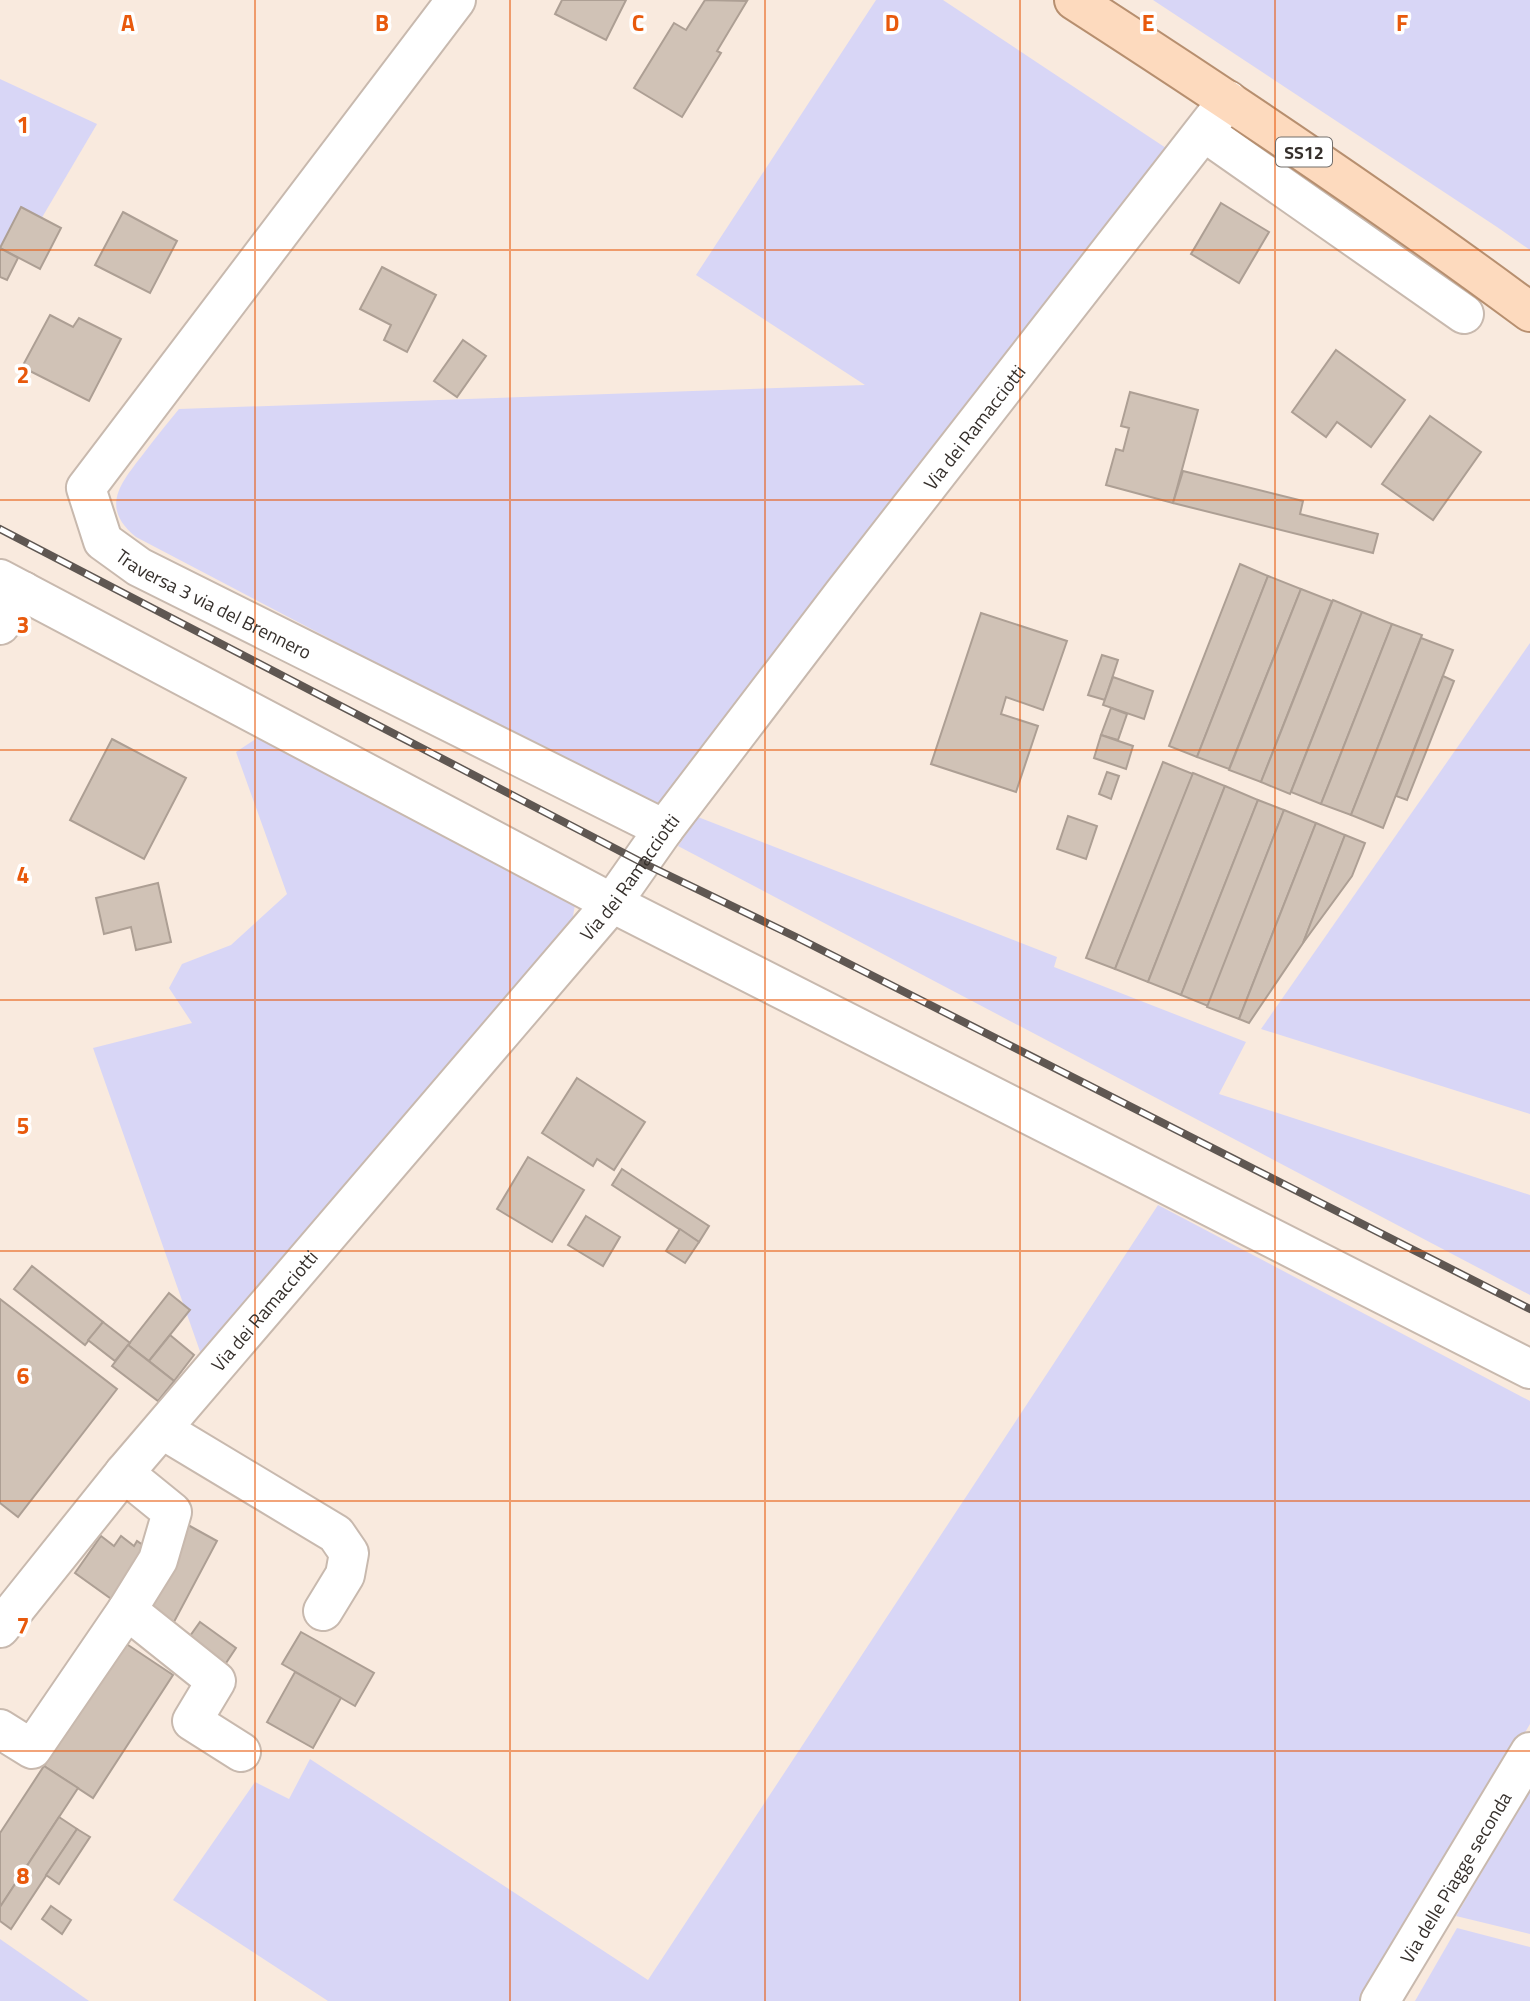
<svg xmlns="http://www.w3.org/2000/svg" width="1530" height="2001" font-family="'Titillium Web',sans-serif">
<rect width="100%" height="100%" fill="#f9eade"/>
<g fill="#d8d6f6">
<path d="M876,0H943L1169,150L666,815L136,537C99,507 121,483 144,453C155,438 167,424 179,409L865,385L696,275Z"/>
<path d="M1153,0H1530V250L1497,227Z"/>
<path d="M0,79L97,124L17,260L0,252Z"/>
<path d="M1530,643V1114L1261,1029Z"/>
<path d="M257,738L575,905L571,927L202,1357L93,1048L192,1023L169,988L182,964L231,945L287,894L236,752Z"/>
<path d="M698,817L1057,957L1054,967L1246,1042L1219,1094L1530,1195V1295L678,846Z"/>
<path d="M1158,1205L1530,1401V1724L1366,2001H328L173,1900L255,1782L289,1799L310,1759L648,1980Z"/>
<path d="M1530,1790V1934L1456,1916Z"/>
<path d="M1457,1928L1530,1947V2001H1415Z"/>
<path d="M0,1939L89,2001H0Z"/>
</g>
<g fill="#d0c2b6" stroke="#ad9f94" stroke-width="2">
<path d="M562,0H626L606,40L555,14Z"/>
<path d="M705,0L747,1L717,51L721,53L682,117L634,88L674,23L686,30Z"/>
<path d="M1221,203L1269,232L1239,283L1191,254Z"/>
<path d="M21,207L61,228L40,269L0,248Z"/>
<path d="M123,212L177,241L150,293L95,265Z"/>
<path d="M0,248L18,258L7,280L0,277Z"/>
<path d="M382,267L436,295L407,352L384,340L391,325L360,309Z"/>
<path d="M50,315L73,327L79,318L121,339L89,401L22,367Z"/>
<path d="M463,340L486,356L457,397L434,381Z"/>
<path d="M1336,350L1405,400L1371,447L1337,422L1326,437L1292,412Z"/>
<path d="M1130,392L1198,410L1173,503L1106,485L1116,449L1123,451L1129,428L1121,426Z"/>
<path d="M1430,416L1481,452L1433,520L1382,484Z"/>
<path d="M1183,471L1303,501L1300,514L1378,534L1373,553L1173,503Z"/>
<path d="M1240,564L1268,576L1197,757L1169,746Z"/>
<path d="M1268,576L1301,589L1229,769L1197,757Z"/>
<path d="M1301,589L1332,601L1261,782L1229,770Z"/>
<path d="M1333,600L1362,612L1290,794L1261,782Z"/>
<path d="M1362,612L1392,624L1321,804L1291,792Z"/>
<path d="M981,613L1067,641L1043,710L1006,697L1001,714L1038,726L1016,792L931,764Z"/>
<path d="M1392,624L1422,635L1351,815L1321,804Z"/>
<path d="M1421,638L1453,650L1383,828L1351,815Z"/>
<path d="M1102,655L1118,660L1105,700L1088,695Z"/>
<path d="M1443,676L1454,681L1407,800L1396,796Z"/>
<path d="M1113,677L1153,691L1144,719L1103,705Z"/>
<path d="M1111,708L1127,714L1118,740L1101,735Z"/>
<path d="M1101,735L1133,746L1126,769L1094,758Z"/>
<path d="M112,739L186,778L144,859L70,820Z"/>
<path d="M1163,762L1193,774L1115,969L1086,958Z"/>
<path d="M1107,772L1119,776L1111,799L1099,794Z"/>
<path d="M1193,773L1225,786L1148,982L1115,969Z"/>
<path d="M1225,786L1258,800L1181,995L1148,982Z"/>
<path d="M1258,800L1284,810L1208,1006L1181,995Z"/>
<path d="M1284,810L1316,823L1239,1019L1207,1007Z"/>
<path d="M1068,816L1097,826L1086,859L1057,849Z"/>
<path d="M1316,823L1345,835L1303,943L1249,1023L1239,1019Z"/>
<path d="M1345,835L1365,843L1352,876L1303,943Z"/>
<path d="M158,883L171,942L136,950L131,927L104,934L96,898Z"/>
<path d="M577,1078L645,1122L614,1170L597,1159L593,1166L542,1133Z"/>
<path d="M528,1157L584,1190L552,1242L497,1209Z"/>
<path d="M622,1169L709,1226L699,1242L612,1185Z"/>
<path d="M586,1216L620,1237L603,1266L568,1245Z"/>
<path d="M680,1229L699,1242L685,1263L666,1251Z"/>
<path d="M32,1266L103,1322L85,1345L14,1289Z"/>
<path d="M169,1293L190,1310L149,1361L128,1345Z"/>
<path d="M0,1299L117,1389L18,1517L0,1503Z"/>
<path d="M103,1322L130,1343L115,1361L88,1340Z"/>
<path d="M170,1335L194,1355L174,1381L149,1361Z"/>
<path d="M128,1345L174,1381L158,1401L112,1366Z"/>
<path d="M188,1525L217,1541L174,1622L144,1606Z"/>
<path d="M101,1536L114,1546L121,1536L134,1546L137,1541L153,1552L117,1603L75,1573Z"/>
<path d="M200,1622L236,1648L222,1669L185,1643Z"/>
<path d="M301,1632L374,1673L355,1706L282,1664Z"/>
<path d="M125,1643L173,1675L93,1798L44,1766Z"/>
<path d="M295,1672L341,1698L313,1748L267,1722Z"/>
<path d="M44,1766L78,1788L0,1907V1833Z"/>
<path d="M59,1817L77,1829L11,1929L0,1921V1907Z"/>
<path d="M77,1829L90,1837L59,1884L46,1875Z"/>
<path d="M51,1906L71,1920L62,1934L42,1919Z"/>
</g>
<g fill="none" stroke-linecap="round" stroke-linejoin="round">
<g stroke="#c8b9ae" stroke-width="42">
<g id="minor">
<path id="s1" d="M456,0L86,488L103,541L139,567L664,829"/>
<path d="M1204,132L1464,314"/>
<path d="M0,579L612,903L1530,1369"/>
<path d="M0,625L23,591"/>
<path d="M163,1430L336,1534L349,1553L345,1575L323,1611"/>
<path d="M127,1610L216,1681L192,1721L241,1752"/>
<path id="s2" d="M0,1628L124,1473L612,903L664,829L844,593L1228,100"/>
<path d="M0,1729L32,1749L127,1610L158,1560L172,1512L124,1473"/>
<path id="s3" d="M1380,2001L1530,1752"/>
</g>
</g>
<g stroke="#b78f6f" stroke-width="42">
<path id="major" d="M1074,0C1229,100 1382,202 1530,312"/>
</g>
<use href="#minor" stroke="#fff" stroke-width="38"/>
<use href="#major" stroke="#fddabe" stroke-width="38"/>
<g stroke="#5f5752" stroke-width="8">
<path id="rail" d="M0,529L641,862L798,938L1530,1309"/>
</g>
<use href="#rail" stroke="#fff" stroke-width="5" stroke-dasharray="16" stroke-linecap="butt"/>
</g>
<path fill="none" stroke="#e8590c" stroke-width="2" stroke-opacity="0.55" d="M255,0V2001M510,0V2001M765,0V2001M1020,0V2001M1275,0V2001M0,250H1530M0,500H1530M0,750H1530M0,1000H1530M0,1251H1530M0,1501H1530M0,1751H1530"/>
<g text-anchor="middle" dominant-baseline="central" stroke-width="7" stroke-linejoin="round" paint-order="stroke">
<rect fill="#fff" stroke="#726e6b" stroke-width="2" x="1276" y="137.5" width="56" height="29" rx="5"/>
<g font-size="18" font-weight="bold" fill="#36302c">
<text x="1304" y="152">SS12</text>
</g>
<g font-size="19" fill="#36302c" stroke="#fff">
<text stroke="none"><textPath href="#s2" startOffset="1547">Via dei Ramacciotti</textPath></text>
<text stroke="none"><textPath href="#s1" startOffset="796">Traversa 3 via del Brennero</textPath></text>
<text stroke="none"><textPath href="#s2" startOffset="980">Via dei Ramacciotti</textPath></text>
<text stroke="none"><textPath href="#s2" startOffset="413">Via dei Ramacciotti</textPath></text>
<text stroke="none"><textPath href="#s3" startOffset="145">Via delle Piagge seconda</textPath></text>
</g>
</g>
<g font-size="23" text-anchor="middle" font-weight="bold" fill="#e8590c" stroke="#fff" stroke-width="7" stroke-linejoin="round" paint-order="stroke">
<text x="128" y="31">A</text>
<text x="382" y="31">B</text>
<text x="638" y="31">C</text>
<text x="892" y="31">D</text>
<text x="1148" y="31">E</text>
<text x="1402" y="31">F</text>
<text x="23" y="133">1</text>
<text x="23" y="383">2</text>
<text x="23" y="633">3</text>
<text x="23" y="883">4</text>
<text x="23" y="1134">5</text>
<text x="23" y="1384">6</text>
<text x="23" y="1634">7</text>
<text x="23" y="1884">8</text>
</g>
</svg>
